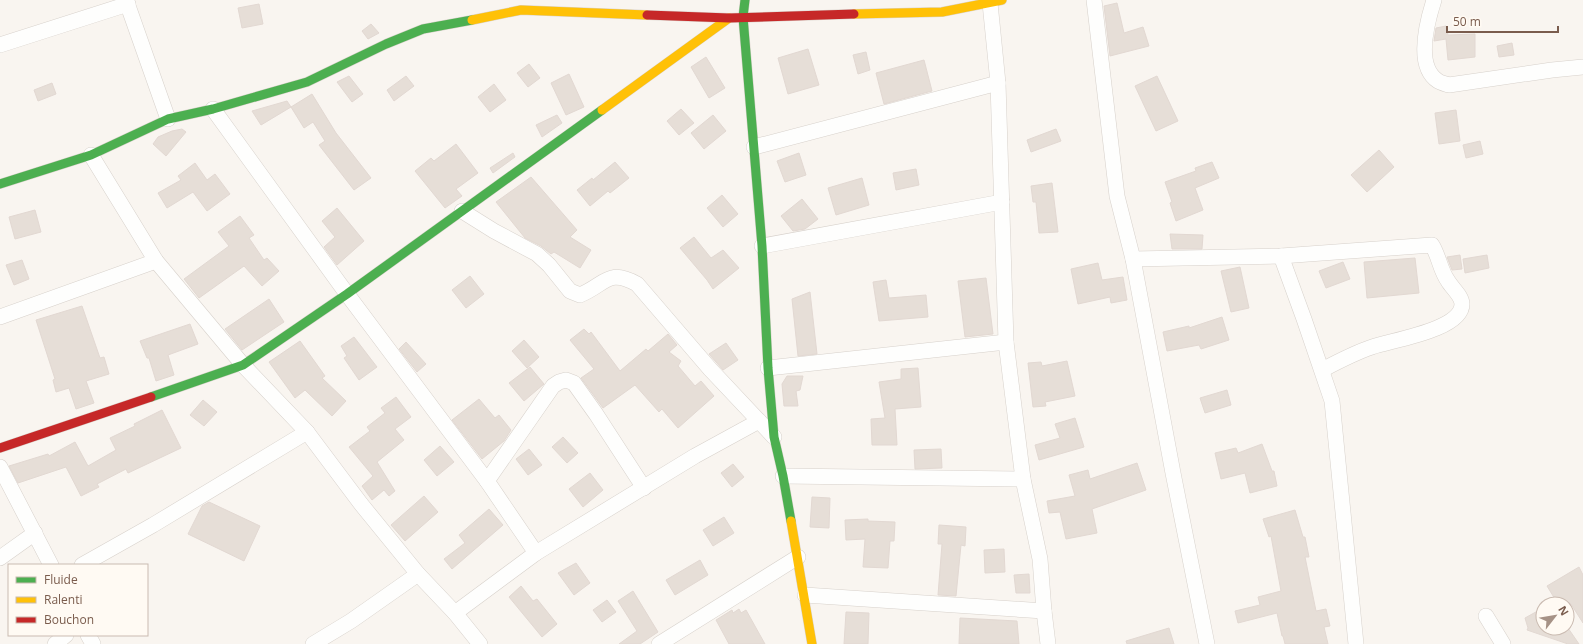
<svg xmlns="http://www.w3.org/2000/svg" width="1583" height="644" font-family="'Open Sans',sans-serif">
<rect width="100%" height="100%" fill="#f9f5f0"/>
<g fill="#e6ded7" stroke="#e2d8d2">
<path d="M1117,3L1124,33L1143,27L1149,46L1110,56L1104,6Z"/>
<path d="M259,4L263,24L242,28L238,8Z"/>
<path d="M371,24L379,33L368,39L362,31Z"/>
<path d="M1446,26L1448,35L1475,34V57L1448,60L1446,39L1434,41L1436,28Z"/>
<path d="M1512,43L1514,55L1499,57L1497,46Z"/>
<path d="M808,49L819,85L788,94L778,58Z"/>
<path d="M866,52L870,70L858,74L853,55Z"/>
<path d="M706,57L725,88L709,98L691,67Z"/>
<path d="M924,60L932,91L884,104L876,73Z"/>
<path d="M529,64L540,78L528,87L517,73Z"/>
<path d="M569,74L584,107L566,115L551,83Z"/>
<path d="M349,76L363,94L352,102L337,82Z"/>
<path d="M406,76L414,86L394,101L387,90Z"/>
<path d="M1157,76L1178,121L1156,131L1135,86Z"/>
<path d="M52,83L56,94L38,101L34,90Z"/>
<path d="M494,84L506,100L490,112L478,97Z"/>
<path d="M312,94L336,133L371,178L354,190L319,145L325,141L313,122L304,128L291,107Z"/>
<path d="M287,101L291,107L261,125L252,111Z"/>
<path d="M681,109L694,123L679,135L667,121Z"/>
<path d="M1456,110L1460,141L1439,144L1435,113Z"/>
<path d="M557,115L562,123L542,137L536,125Z"/>
<path d="M713,115L726,131L704,149L691,133Z"/>
<path d="M182,129L186,132L166,156L153,144L158,137L172,131Z"/>
<path d="M1056,129L1061,141L1031,152L1027,140Z"/>
<path d="M1480,141L1483,154L1466,158L1463,145Z"/>
<path d="M456,144L478,173L456,189L462,196L445,208L415,171L431,158L434,161Z"/>
<path d="M1379,150L1394,167L1367,192L1351,175Z"/>
<path d="M513,153L515,157L493,173L490,168Z"/>
<path d="M799,153L806,175L785,182L777,161Z"/>
<path d="M615,162L629,178L610,193L608,191L590,206L577,190L592,178L593,180Z"/>
<path d="M1212,162L1219,178L1195,188L1203,210L1176,221L1170,203L1172,202L1165,182L1196,171L1195,168Z"/>
<path d="M195,163L207,180L215,174L230,194L207,211L193,192L167,208L158,193L181,180L178,176Z"/>
<path d="M916,169L919,185L896,190L893,173Z"/>
<path d="M531,177L577,230L570,237L591,250L580,268L554,252L551,254L541,246L525,238L496,202Z"/>
<path d="M862,178L869,205L836,215L828,188Z"/>
<path d="M1052,183L1058,232L1039,233L1036,202H1033L1031,186Z"/>
<path d="M722,195L738,214L723,227L707,208Z"/>
<path d="M802,199L818,219L805,229L793,231L781,216Z"/>
<path d="M337,208L364,241L337,265L324,247L335,237L322,221Z"/>
<path d="M35,210L41,232L15,239L9,217Z"/>
<path d="M240,216L254,235L249,238L264,260L267,258L279,271L262,286L244,266L199,298L184,279L229,246L218,232Z"/>
<path d="M1170,234L1203,235L1202,249H1172Z"/>
<path d="M694,237L711,258L723,250L739,268L713,289L707,280L680,248Z"/>
<path d="M1460,255L1462,269L1452,270L1447,257Z"/>
<path d="M1487,255L1489,268L1465,273L1463,259Z"/>
<path d="M1415,258L1419,293L1367,298L1364,262Z"/>
<path d="M22,260L29,279L14,285L6,265Z"/>
<path d="M1343,262L1350,279L1326,288L1319,271Z"/>
<path d="M1098,263L1102,280L1123,277L1127,300L1111,303L1110,297L1078,304L1071,269Z"/>
<path d="M1240,267L1249,308L1231,312L1221,271Z"/>
<path d="M470,276L484,294L466,308L452,290Z"/>
<path d="M986,278L993,334L965,337L958,281Z"/>
<path d="M886,280L889,298L926,295L928,317L879,321L873,282Z"/>
<path d="M810,292L817,354L798,356L792,299Z"/>
<path d="M269,299L284,322L242,350L225,329Z"/>
<path d="M82,306L100,358L104,357L109,374L86,381L94,403L76,409L69,388L56,392L53,380L55,379L36,320Z"/>
<path d="M1222,317L1229,340L1201,349L1199,345L1167,351L1163,332L1189,326V328Z"/>
<path d="M190,324L198,344L168,355L174,375L156,381L149,358H147L140,341Z"/>
<path d="M584,329L589,334L591,332L620,371L646,349L648,351L668,334L677,345L669,352L681,361L678,366L695,386L701,381L714,396L678,428L662,409L659,412L635,385L603,408L581,378L594,369L570,340Z"/>
<path d="M354,337L377,367L359,380L344,358L347,356L341,346Z"/>
<path d="M524,340L539,357L527,368L512,351Z"/>
<path d="M300,341L325,376L322,378L346,401L332,416L305,390L295,398L269,362Z"/>
<path d="M406,342L426,364L417,372L399,349Z"/>
<path d="M726,343L738,360L723,370L709,354Z"/>
<path d="M1067,361L1075,396L1045,402L1046,406L1033,407L1028,363L1041,362L1042,366Z"/>
<path d="M530,367L544,384L524,401L509,383Z"/>
<path d="M918,368L921,407L895,409L897,445H872L871,419L885,418L879,382L901,379V369Z"/>
<path d="M787,376H803L800,390L796,391L798,406H784L782,384Z"/>
<path d="M1227,390L1231,405L1205,413L1200,398Z"/>
<path d="M396,397L411,417L395,429L404,440L377,462L395,491L389,496L384,490L372,500L362,486L373,476L349,447L370,431L367,427L385,413L381,408Z"/>
<path d="M479,399L495,418L499,415L511,430L504,441L482,459L452,420Z"/>
<path d="M203,400L217,412L204,426L190,415Z"/>
<path d="M162,410L181,448L128,473L126,469L97,484L99,487L81,496L66,467L18,483L9,466L48,454L49,456L75,442L88,466L116,450L110,438L135,426L134,424Z"/>
<path d="M1075,418L1084,447L1039,460L1035,445L1060,438L1055,424Z"/>
<path d="M563,437L578,453L567,463L552,447Z"/>
<path d="M1262,444L1272,471H1274L1277,486L1250,493L1245,473L1221,479L1215,453L1236,448L1238,453Z"/>
<path d="M440,446L454,462L437,476L424,460Z"/>
<path d="M529,449L542,465L528,475L516,459Z"/>
<path d="M941,449L942,468L915,469L914,450Z"/>
<path d="M1137,463L1146,490L1092,509L1097,533L1066,539L1060,512L1049,513L1047,501L1075,496L1069,475L1088,470L1090,479Z"/>
<path d="M733,464L744,477L732,487L721,473Z"/>
<path d="M590,473L603,490L583,507L569,489Z"/>
<path d="M424,496L438,512L405,541L391,525Z"/>
<path d="M812,497L830,498L829,528L810,527Z"/>
<path d="M209,502L260,526L244,561L188,534L202,506Z"/>
<path d="M489,509L503,525L452,569L444,559L465,543L459,535Z"/>
<path d="M1295,510L1303,537H1305L1309,557H1305L1316,611L1326,609L1330,626L1324,627L1328,644H1285L1283,636H1282L1277,613L1238,623L1235,611L1260,605L1258,597L1281,591L1271,536L1269,537L1263,519Z"/>
<path d="M724,517L734,533L713,546L703,530Z"/>
<path d="M868,519V521L895,522L894,541H890L888,568L863,567L865,539L846,540L845,520Z"/>
<path d="M939,525L966,527L965,546L961,545L956,596L938,595L942,544H938Z"/>
<path d="M1004,549L1005,572L985,573L984,550Z"/>
<path d="M700,560L708,575L675,595L666,580Z"/>
<path d="M576,563L590,583L574,595L558,573Z"/>
<path d="M1579,567L1583,575V623L1571,604H1558L1547,586Z"/>
<path d="M1029,574L1030,593H1016L1014,575Z"/>
<path d="M521,586L533,601L537,599L557,624L542,637L509,597Z"/>
<path d="M633,591L658,632L640,644H619L637,631L618,601Z"/>
<path d="M607,600L616,612L602,622L593,610Z"/>
<path d="M1543,608V628H1568L1579,644H1568L1527,630L1528,628L1525,618Z"/>
<path d="M739,609L741,613L746,610L765,644H729L716,620L732,610L733,613Z"/>
<path d="M846,612L869,613L868,644H844Z"/>
<path d="M960,618L1017,621L1019,644H959Z"/>
<path d="M1169,628L1174,644H1127L1126,641Z"/>
</g>
<g fill="none" stroke-linecap="round" stroke-linejoin="round">
<g stroke="#d7d1cb" stroke-width="16">
<g id="street">
<path d="M126,0L168,119"/>
<path d="M1094,0L1117,196L1133,259L1173,473L1207,644"/>
<path d="M1434,0C1427,22 1415,66 1438,81C1441,83 1446,84 1449,85L1552,70L1583,67"/>
<path d="M990,3L998,83L1006,342L1023,479L1040,559L1044,611L1048,644"/>
<path d="M0,45L128,4"/>
<path d="M213,109L347,294L487,481L536,553"/>
<path d="M754,147L998,83"/>
<path d="M91,155L156,261L243,365L307,432L361,504L418,574L455,613L480,644"/>
<path d="M462,211L494,231L537,254L549,265L570,291L580,295C606,284 608,268 637,284L710,369L774,437"/>
<path d="M762,246L1002,202"/>
<path d="M1281,256L1304,319L1332,401L1356,644"/>
<path d="M1133,259L1281,256L1432,245C1439,256 1440,270 1448,281C1452,288 1462,296 1462,304C1462,330 1392,340 1372,347C1354,353 1339,361 1322,370"/>
<path d="M0,317L156,261"/>
<path d="M768,368L1006,342"/>
<path d="M0,467L51,565"/>
<path d="M783,476L1023,479"/>
<path d="M487,481L553,386L559,382L566,380L574,383L596,414L644,488"/>
<path d="M0,558L35,533"/>
<path d="M82,565L153,525L307,432"/>
<path d="M805,595L1044,611"/>
<path d="M455,613L536,553L695,456L759,421"/>
<path d="M1486,616L1503,644"/>
<path d="M88,635L93,644"/>
<path d="M55,644L66,635"/>
<path d="M313,644L351,621L418,574"/>
<path d="M659,644L798,557"/>
</g>
</g>
<g stroke="#d9d2cb" stroke-width="10">
<g id="fast">
<path d="M745,0L743,17L762,246L768,368L774,437L783,476L791,521"/>
<path d="M0,184L91,155L168,119L213,109L307,82L386,44L423,29L472,20"/>
<path d="M151,397L243,365L347,294L602,110"/>
</g>
</g>
<g stroke="#d9d2cb" stroke-width="10">
<g id="slow">
<path d="M854,14L942,12L1002,0"/>
<path d="M472,20L521,10L647,15"/>
<path d="M602,110L729,18"/>
<path d="M791,521L812,644"/>
</g>
</g>
<g stroke="#d9d2cb" stroke-width="10">
<g id="jam">
<path d="M647,15L729,18L854,14"/>
<path d="M0,448L151,397"/>
</g>
</g>
<use href="#street" stroke="#fefefd" stroke-width="15"/>
<use href="#fast" stroke="#4caf50" stroke-width="9"/>
<use href="#slow" stroke="#ffc107" stroke-width="9"/>
<use href="#jam" stroke="#c62828" stroke-width="9"/>
</g>
<rect x="8" y="564" width="140" height="72" fill="#fffaf3" stroke="#cabbb1"/>
<rect x="16" y="577" width="20" height="6" fill="#4caf50" stroke="#cabbb1"/>
<text x="44" y="584" font-size="12" fill="#7a5c4d">Fluide</text>
<rect x="16" y="597" width="20" height="6" fill="#ffc107" stroke="#cabbb1"/>
<text x="44" y="604" font-size="12" fill="#7a5c4d">Ralenti</text>
<rect x="16" y="617" width="20" height="6" fill="#c62828" stroke="#cabbb1"/>
<text x="44" y="624" font-size="12" fill="#7a5c4d">Bouchon</text>
<g transform="translate(1555 616) rotate(59)"><circle r="19" fill="#fffaf3" stroke="#cabbb1"/>
<path d="M0-3L7 15L0 10L-7 15Z" fill="#a69286"/>
<text y="-6" font-size="11" font-weight="bold" text-anchor="middle" fill="#7a5c4d">N</text>
</g>
<path d="M1447 26v6h111v-6" fill="none" stroke="#7a5c4d" stroke-width="2"/>
<text x="1453" y="26" font-size="12" fill="#7a5c4d" stroke="#fffaf3" stroke-width="3" paint-order="stroke">50 m</text>
</svg>
